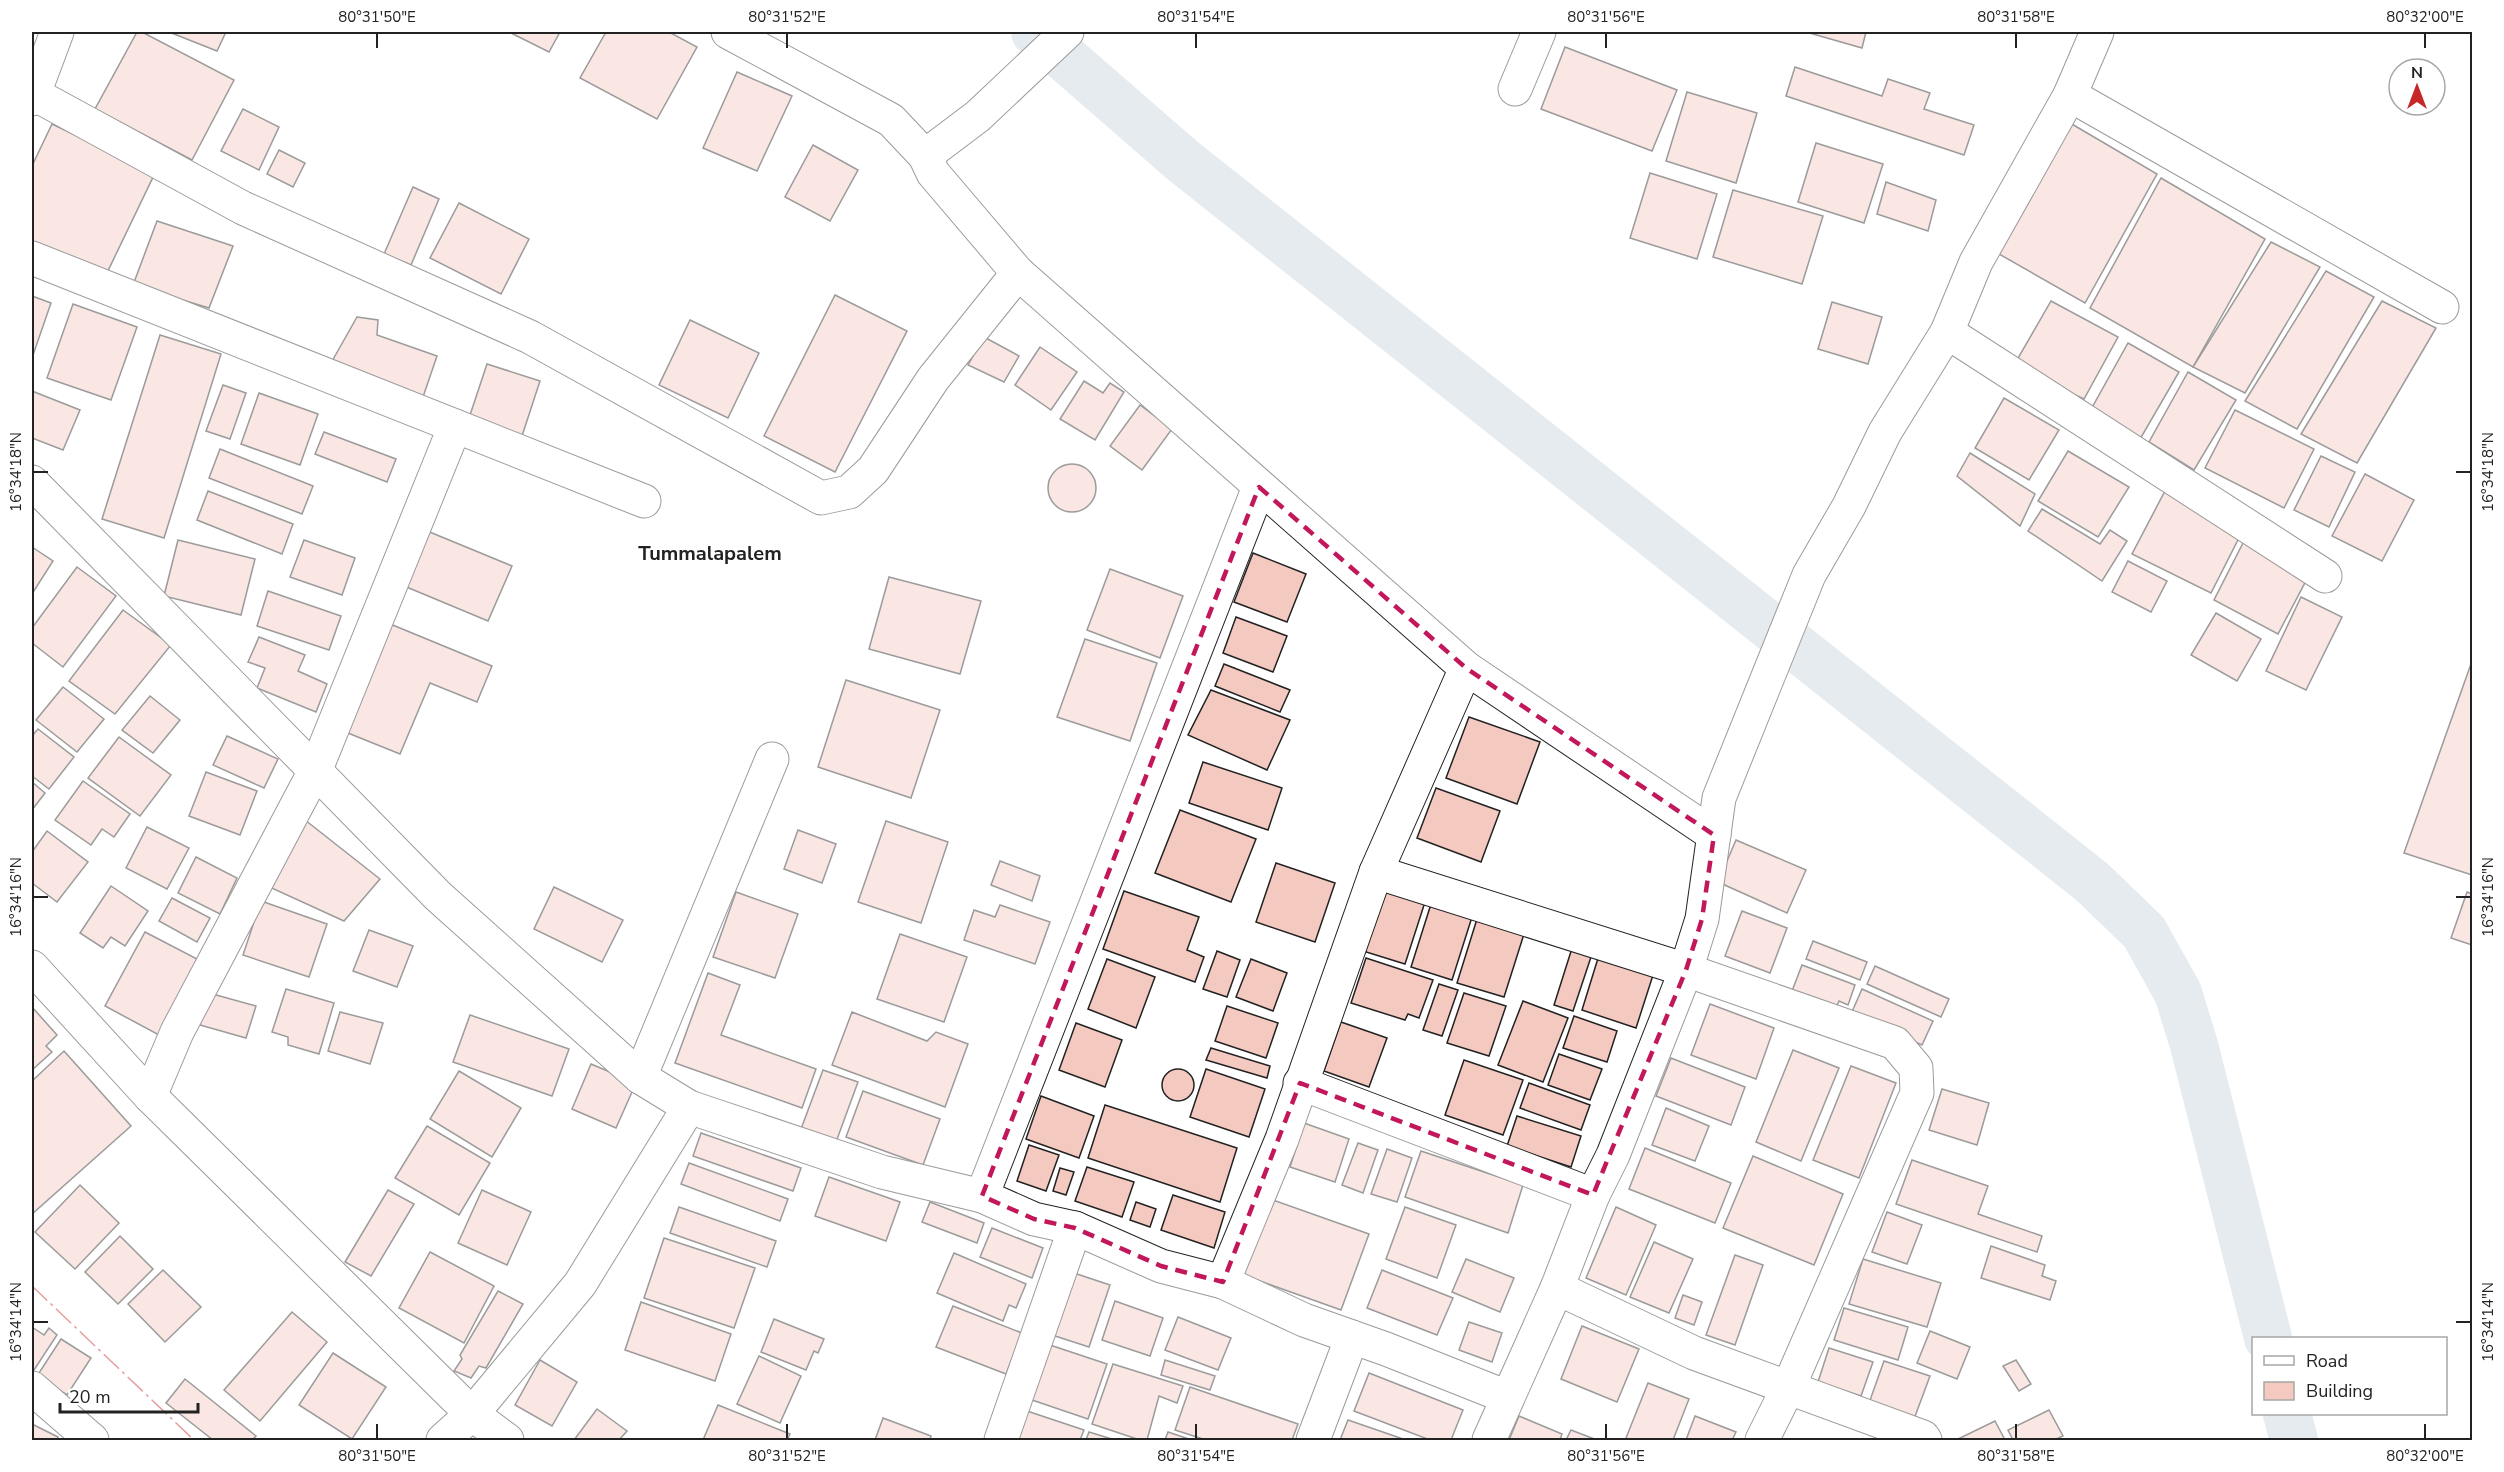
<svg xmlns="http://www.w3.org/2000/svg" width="2504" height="1472" font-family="'Nunito Sans',sans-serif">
<rect width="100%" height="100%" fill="#fff"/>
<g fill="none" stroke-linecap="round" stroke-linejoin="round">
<g stroke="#c7d3dd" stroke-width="48">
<path d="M1035,32L1182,160L2092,882L2144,932L2178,993L2194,1045L2268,1338"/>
<path d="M2287,1414L2294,1440"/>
</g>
</g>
<g fill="#f3c9c0" stroke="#222" stroke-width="1.5">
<path d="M137,32H142L234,80L192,160L95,109Z"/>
<path d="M169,32H226L217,51Z"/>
<path d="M509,32H560L549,52Z"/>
<path d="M606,32H669L697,47L657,119L580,78Z"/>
<path d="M1806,32H1866L1862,48Z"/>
<path d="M1565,47L1677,90L1652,151L1541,109Z"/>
<path d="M1795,67L1882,96L1888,79L1930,93L1924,109L1974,125L1964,155L1786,96Z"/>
<path d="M737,72L792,96L757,171L703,148Z"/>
<path d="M1687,92L1757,113L1736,183L1666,161Z"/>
<path d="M243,109L279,127L259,170L221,151Z"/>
<path d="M2065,120L2157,174L2085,303L1992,250Z"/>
<path d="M52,124L155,173L105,277L32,241V166Z"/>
<path d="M1816,143L1883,164L1864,223L1798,202Z"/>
<path d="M813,145L858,170L830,221L785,197Z"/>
<path d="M279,150L305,163L293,187L267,174Z"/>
<path d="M1650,173L1717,194L1697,259L1630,238Z"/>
<path d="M2161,178L2265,239L2193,367L2090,308Z"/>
<path d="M1886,182L1936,200L1928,231L1877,214Z"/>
<path d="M413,187L439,199L411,265L384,254Z"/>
<path d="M1733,190L1823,216L1802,284L1713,257Z"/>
<path d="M459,203L529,239L501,294L430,258Z"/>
<path d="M157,221L233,246L209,308L133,285Z"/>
<path d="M2271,242L2320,267L2245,393L2193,367Z"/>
<path d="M2326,271L2374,297L2297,429L2245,401Z"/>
<path d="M835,295L907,331L835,472L764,436Z"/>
<path d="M32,296L51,303L32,358Z"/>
<path d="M2051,301L2118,337L2084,399L2013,367Z"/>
<path d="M2382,301L2436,328L2357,463L2301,434Z"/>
<path d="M1832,302L1882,317L1868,364L1818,349Z"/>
<path d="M73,304L137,327L111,400L47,378Z"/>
<path d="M357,317L378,320L377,335L437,356L423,397L331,363Z"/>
<path d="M690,320L759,353L728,418L659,385Z"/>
<path d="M160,335L221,354L164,538L102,519Z"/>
<path d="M984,337L1019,356L1004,382L968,365Z"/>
<path d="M2128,343L2179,372L2139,441L2089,413Z"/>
<path d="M1040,347L1077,372L1051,410L1015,385Z"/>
<path d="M487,364L540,381L521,439L468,421Z"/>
<path d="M2188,372L2236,400L2194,470L2149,442Z"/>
<path d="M1084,381L1103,393L1110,383L1124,392L1095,440L1060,419Z"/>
<path d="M223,385L246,393L230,439L206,431Z"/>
<path d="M32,391L80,410L63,450L32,438Z"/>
<path d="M259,393L318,414L300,465L241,444Z"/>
<path d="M2004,398L2059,430L2029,480L1975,448Z"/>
<path d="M1140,405L1172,429L1142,470L1110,446Z"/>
<path d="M2235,410L2314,449L2284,508L2205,468Z"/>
<path d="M324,432L396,459L387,482L315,454Z"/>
<path d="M220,449L313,486L302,514L209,478Z"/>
<path d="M2068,451L2129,487L2098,537L2038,501Z"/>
<path d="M1970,453L2035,494L2020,526L1957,476Z"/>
<path d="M2321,456L2355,472L2329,527L2294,510Z"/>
<circle cx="1072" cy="488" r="24"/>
<path d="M2365,474L2414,500L2382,561L2332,536Z"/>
<path d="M2166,489L2244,528L2211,593L2132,554Z"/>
<path d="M208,491L293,524L282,554L197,520Z"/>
<path d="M2042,509L2100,544L2110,530L2127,541L2102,581L2028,531Z"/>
<path d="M420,528L512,566L488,621L397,583Z"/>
<path d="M178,540L255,559L241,615L164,596Z"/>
<path d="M304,540L355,558L342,595L290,577Z"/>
<path d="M2244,541L2309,575L2278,634L2214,600Z"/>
<path d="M32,547L53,561L32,594Z"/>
<path d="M1253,553L1306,574L1287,622L1234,602Z"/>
<path d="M2128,561L2167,581L2151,612L2112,592Z"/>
<path d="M77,567L116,596L63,667L32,643V628Z"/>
<path d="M1110,569L1183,596L1160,658L1087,630Z"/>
<path d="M889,577L981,601L960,674L869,649Z"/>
<path d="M268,591L341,616L329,650L257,626Z"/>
<path d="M2301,597L2342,617L2306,690L2266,671Z"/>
<path d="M123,610L171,645L115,714L69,681Z"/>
<path d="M2216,613L2261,639L2237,681L2191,655Z"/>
<path d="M1236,617L1287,636L1273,672L1223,653Z"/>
<path d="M383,621L492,666L477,702L430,683L400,754L338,729Z"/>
<path d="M259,637L305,655L298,671L327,684L316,712L257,688L265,668L248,662Z"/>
<path d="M1085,639L1157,663L1130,741L1057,717Z"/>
<path d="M2472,661V875L2404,853Z"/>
<path d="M1224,664L1290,690L1280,712L1215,686Z"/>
<path d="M846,680L940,710L911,798L818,767Z"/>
<path d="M63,687L104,719L77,752L36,720Z"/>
<path d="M1211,690L1290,720L1267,770L1188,735Z"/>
<path d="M150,696L180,720L153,753L122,730Z"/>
<path d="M1469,717L1540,742L1517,804L1446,778Z"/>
<path d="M38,729L74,757L49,789L32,776V736Z"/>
<path d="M227,736L278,759L264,788L213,765Z"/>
<path d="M119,737L171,775L140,816L88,778Z"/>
<path d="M1203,762L1282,788L1268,830L1189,803Z"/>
<path d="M206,772L257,791L240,835L189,816Z"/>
<path d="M83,781L130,814L114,837L102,829L91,845L55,820Z"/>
<path d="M32,782L45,793L32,810Z"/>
<path d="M1436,788L1500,811L1481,862L1417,838Z"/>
<path d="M1180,810L1256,839L1231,902L1155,873Z"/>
<path d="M305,820L380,879L344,921L265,885Z"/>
<path d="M886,821L948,842L921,923L858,902Z"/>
<path d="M147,827L189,848L167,889L126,868Z"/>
<path d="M798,830L836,844L822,883L784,869Z"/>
<path d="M47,831L88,862L57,902L32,883V852Z"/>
<path d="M1736,840L1806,870L1787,913L1718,882Z"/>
<path d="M196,857L237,878L220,914L178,893Z"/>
<path d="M1000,861L1040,876L1032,901L991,885Z"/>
<path d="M1276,863L1335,883L1315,942L1256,922Z"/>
<path d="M111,886L148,911L125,946L111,937L103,948L80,933Z"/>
<path d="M554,887L623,920L602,962L534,929Z"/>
<path d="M1383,889L1425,902L1405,964L1363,951Z"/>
<path d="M1124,891L1199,917L1187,950L1204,957L1195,982L1103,949Z"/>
<path d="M736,892L798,914L775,978L713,957Z"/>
<path d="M2467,892L2472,894V945L2451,938Z"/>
<path d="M172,898L210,918L197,942L159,921Z"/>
<path d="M261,901L327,924L309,977L243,955Z"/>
<path d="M1431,904L1472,917L1452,980L1411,967Z"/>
<path d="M1000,905L1050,922L1035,964L964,940L974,910L995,917Z"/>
<path d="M1742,911L1787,928L1770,973L1725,956Z"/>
<path d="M1477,919L1524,934L1504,997L1457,983Z"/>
<path d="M369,930L413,946L397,987L353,971Z"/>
<path d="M145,932L199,960L159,1035L105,1006Z"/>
<path d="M900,934L967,957L944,1022L877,999Z"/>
<path d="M1813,941L1867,962L1860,980L1806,959Z"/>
<path d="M1573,945L1593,951L1573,1011L1554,1005Z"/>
<path d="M1217,951L1240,960L1227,997L1203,989Z"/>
<path d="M1599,955L1654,972L1636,1028L1582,1010Z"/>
<path d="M1366,958L1433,980L1419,1018L1408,1014L1405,1020L1351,1003Z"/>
<path d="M1107,959L1155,977L1136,1028L1088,1009Z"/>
<path d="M1251,959L1287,973L1273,1011L1236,997Z"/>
<path d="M1802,965L1855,985L1848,1005L1839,1001L1836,1008L1792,991Z"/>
<path d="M1875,966L1949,999L1941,1017L1867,984Z"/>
<path d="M708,973L740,985L721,1035L816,1069L802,1108L675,1063Z"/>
<path d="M1439,984L1458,990L1442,1036L1423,1030Z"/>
<path d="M286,989L334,1003L319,1054L288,1045V1037L272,1032Z"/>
<path d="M1862,989L1933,1021L1922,1045L1851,1014Z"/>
<path d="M209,993L256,1006L246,1038L200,1025Z"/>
<path d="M1464,993L1506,1006L1489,1056L1447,1043Z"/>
<path d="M1523,1001L1568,1018L1543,1082L1498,1065Z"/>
<path d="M1710,1004L1774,1028L1756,1079L1691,1055Z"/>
<path d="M1227,1006L1278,1023L1266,1058L1215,1041Z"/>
<path d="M32,1007L57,1035L46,1046L52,1052L32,1070Z"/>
<path d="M340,1012L383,1023L370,1064L328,1051Z"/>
<path d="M852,1012L927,1041L936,1032L968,1044L945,1107L832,1065Z"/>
<path d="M470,1015L569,1049L552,1096L453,1062Z"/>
<path d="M1574,1016L1617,1031L1607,1062L1563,1048Z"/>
<path d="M1341,1022L1387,1038L1369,1087L1324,1071Z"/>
<path d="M1076,1023L1122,1040L1105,1087L1059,1070Z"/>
<path d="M1211,1048L1270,1066L1267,1078L1206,1060Z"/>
<path d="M1793,1050L1839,1068L1801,1161L1756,1142Z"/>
<path d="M64,1051L131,1126L32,1214V1081Z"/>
<path d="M1559,1054L1602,1069L1590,1100L1548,1085Z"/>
<path d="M1671,1058L1745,1087L1731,1125L1656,1096Z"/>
<path d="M1464,1060L1523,1080L1503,1135L1445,1115Z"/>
<path d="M591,1064L636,1083L616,1128L572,1109Z"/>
<path d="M1851,1066L1896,1083L1859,1178L1813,1160Z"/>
<circle cx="1178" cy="1085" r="16"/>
<path d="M1206,1069L1265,1089L1249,1137L1190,1117Z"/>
<path d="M823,1070L858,1082L836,1142L801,1129Z"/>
<path d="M459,1071L521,1108L492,1157L430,1119Z"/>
<path d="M1529,1083L1590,1105L1581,1130L1520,1108Z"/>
<path d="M1942,1089L1989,1103L1977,1145L1929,1130Z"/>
<path d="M863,1091L940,1119L923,1165L846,1137Z"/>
<path d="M1041,1096L1094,1116L1079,1158L1026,1139Z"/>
<path d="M1105,1105L1237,1148L1220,1202L1088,1158Z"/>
<path d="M1666,1108L1709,1126L1695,1161L1652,1145Z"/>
<path d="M1517,1116L1581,1136L1571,1167L1507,1146Z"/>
<path d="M1304,1123L1349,1139L1335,1182L1290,1167Z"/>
<path d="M427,1126L490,1163L459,1215L395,1178Z"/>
<path d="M701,1133L801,1168L793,1191L693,1156Z"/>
<path d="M1358,1143L1378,1150L1363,1193L1342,1185Z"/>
<path d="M1029,1145L1059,1155L1046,1191L1017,1181Z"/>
<path d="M1645,1148L1731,1183L1715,1223L1629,1189Z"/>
<path d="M1387,1149L1412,1158L1397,1202L1371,1194Z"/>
<path d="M1421,1151L1523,1185L1508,1233L1405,1197Z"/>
<path d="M1753,1156L1843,1194L1814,1265L1723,1228Z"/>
<path d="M1912,1160L1988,1186L1978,1214L2042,1236L2037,1252L1896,1204Z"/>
<path d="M689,1163L788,1199L780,1221L681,1184Z"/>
<path d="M1087,1167L1134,1182L1122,1217L1075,1201Z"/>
<path d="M1060,1168L1074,1172L1066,1195L1053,1191Z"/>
<path d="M829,1177L900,1202L886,1241L815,1216Z"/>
<path d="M80,1185L119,1223L75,1269L35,1232Z"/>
<path d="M388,1190L414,1204L371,1276L345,1262Z"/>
<path d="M482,1190L531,1212L507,1265L458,1243Z"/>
<path d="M1173,1195L1225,1212L1214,1248L1161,1230Z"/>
<path d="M1270,1199L1369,1234L1341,1310L1243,1275Z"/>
<path d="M930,1202L984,1223L977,1243L922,1222Z"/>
<path d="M1136,1202L1156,1209L1150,1227L1130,1220Z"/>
<path d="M679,1207L776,1241L767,1267L670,1233Z"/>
<path d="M1405,1207L1456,1225L1437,1278L1386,1259Z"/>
<path d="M1616,1207L1656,1225L1626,1295L1586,1278Z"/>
<path d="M1887,1212L1922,1225L1907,1264L1872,1252Z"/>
<path d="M992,1228L1043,1248L1032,1278L980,1257Z"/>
<path d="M120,1236L153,1269L118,1304L85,1272Z"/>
<path d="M664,1238L755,1268L734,1328L644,1298Z"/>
<path d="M1654,1242L1693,1259L1669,1313L1630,1297Z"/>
<path d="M1991,1246L2045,1265L2042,1276L2056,1281L2050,1300L1981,1278Z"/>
<path d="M430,1252L494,1286L464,1343L399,1308Z"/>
<path d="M954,1253L1026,1284L1016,1308L1009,1305L1003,1321L937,1293Z"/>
<path d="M1735,1255L1763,1265L1735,1345L1706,1335Z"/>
<path d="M1466,1259L1514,1278L1500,1312L1452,1292Z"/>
<path d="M1863,1259L1941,1283L1927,1327L1849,1304Z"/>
<path d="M163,1270L201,1307L165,1342L128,1304Z"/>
<path d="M1382,1270L1453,1298L1437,1335L1367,1308Z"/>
<path d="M1071,1272L1110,1285L1089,1347L1049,1334Z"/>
<path d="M498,1291L523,1304L486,1368L479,1366L471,1378L454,1371L462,1359L460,1355Z"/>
<path d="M1683,1295L1702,1302L1694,1325L1675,1318Z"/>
<path d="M1115,1301L1163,1318L1150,1356L1102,1340Z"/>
<path d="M641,1302L731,1334L715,1381L625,1350Z"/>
<path d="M953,1306L1022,1333L1006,1374L936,1347Z"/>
<path d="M1844,1308L1908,1327L1898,1360L1834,1340Z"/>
<path d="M292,1312L327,1342L260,1421L224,1390Z"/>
<path d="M1178,1317L1231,1338L1218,1370L1165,1350Z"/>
<path d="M774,1319L824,1339L818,1353L814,1351L806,1370L761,1352Z"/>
<path d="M1469,1322L1502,1333L1492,1362L1459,1350Z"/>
<path d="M1582,1326L1639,1349L1617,1402L1561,1379Z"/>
<path d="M32,1327L44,1335L49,1328L57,1335L32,1373Z"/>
<path d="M1930,1331L1970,1347L1957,1379L1917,1363Z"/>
<path d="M61,1339L91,1358L67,1395L37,1376Z"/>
<path d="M1050,1345L1107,1364L1088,1419L1032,1400Z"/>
<path d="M1829,1348L1873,1362L1861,1396L1818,1382Z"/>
<path d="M333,1353L386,1387L352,1439L299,1405Z"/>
<path d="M759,1356L801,1376L780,1423L737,1404Z"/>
<path d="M540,1360L577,1382L552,1426L515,1405Z"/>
<path d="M1165,1360L1215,1376L1210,1390L1161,1375Z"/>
<path d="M2016,1360L2031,1384L2019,1391L2003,1366Z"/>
<path d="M1884,1361L1930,1376L1914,1419L1869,1403Z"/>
<path d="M1113,1364L1183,1386L1177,1403L1159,1396L1147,1440H1140L1092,1424Z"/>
<path d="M1369,1373L1463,1410L1451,1440H1430L1354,1411Z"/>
<path d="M185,1379L256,1436L252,1440H213L166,1403Z"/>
<path d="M1648,1383L1689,1399L1673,1440H1632L1626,1438Z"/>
<path d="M1190,1387L1298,1424L1292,1440H1206L1175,1430Z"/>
<path d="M718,1405L790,1434L787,1440H703Z"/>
<path d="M597,1409L627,1431L619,1440H574Z"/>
<path d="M2049,1410L2063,1436L2054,1440H2013L2008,1430Z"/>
<path d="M1027,1411L1084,1430L1080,1440H1017Z"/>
<path d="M1519,1416L1562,1434L1560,1440H1509Z"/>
<path d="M1695,1416L1736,1432L1732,1440H1686Z"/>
<path d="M883,1418L931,1436L930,1440H875Z"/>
<path d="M1348,1420L1406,1440H1340Z"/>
<path d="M1995,1421L2005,1440H1956Z"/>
<path d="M32,1424L58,1437L57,1440H32Z"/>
<path d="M1571,1430L1597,1440H1566Z"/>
<path d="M1089,1432L1115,1440H1086Z"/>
<path d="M1168,1432L1192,1440H1165Z"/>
</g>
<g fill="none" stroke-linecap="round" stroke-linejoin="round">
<g stroke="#222" stroke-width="35">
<g id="street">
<path d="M728,32L891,120L925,156L933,173L1018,273L1466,668L1714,835"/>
<path d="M1515,89L1539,32"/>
<path d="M34,94L243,208L530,337L821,498L849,492L873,470L933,379L1018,273"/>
<path d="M2070,95L2442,307"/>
<path d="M32,99L57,32"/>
<path d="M925,156L978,116L1067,32"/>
<path d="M32,258L644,501"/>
<path d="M1947,332L2325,576"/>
<path d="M32,482L438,896L640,1077L689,1107L882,1172L982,1196L1034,1219L1075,1228L1161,1266L1223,1282L1304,1320L1386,1349L1507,1397"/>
<path d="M1376,872L1686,970L1895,1043L1916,1068L1917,1093L1789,1386L1762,1440"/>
<path d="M32,967L150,1096L472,1414L507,1440"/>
<path d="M640,1077L772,759"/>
<path d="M1300,1083L1593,1195"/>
<path d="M150,1096L177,1032L316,769L455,426"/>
<path d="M982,1196L1259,487"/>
<path d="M1223,1282L1282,1139L1376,872L1466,668"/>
<path d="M1557,1288L1694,1353L1923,1437L1925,1440"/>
<path d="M32,1388L92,1440"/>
<path d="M443,1440L472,1414L580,1284L689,1107"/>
<path d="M1001,1440L1075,1228"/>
<path d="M1313,1440L1352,1337"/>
<path d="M1489,1440L1557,1288L1593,1195L1613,1155L1686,970L1702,919L1719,798L1809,575L1849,506L1885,432L1947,332L1976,262L2070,95L2097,32"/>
</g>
</g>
<use href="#street" stroke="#fff" stroke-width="33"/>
<path stroke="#c62828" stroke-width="1.5" stroke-dasharray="21 4.5 3 4.5" stroke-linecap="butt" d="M32,1286L194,1440"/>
</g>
<path d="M0 0H2504V1472H0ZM1259,487L1466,668L1714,835L1702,919L1686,970L1593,1195L1300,1083L1223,1282L1161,1266L1075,1228L1034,1219L982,1196Z" fill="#fff" fill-opacity=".55" fill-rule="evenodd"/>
<path fill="none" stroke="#c2185b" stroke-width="4.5" stroke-dasharray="12 8" stroke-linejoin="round" d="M1259,487L1466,668L1714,835L1702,919L1686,970L1593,1195L1300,1083L1223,1282L1161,1266L1075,1228L1034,1219L982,1196Z"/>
<path fill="none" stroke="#222" stroke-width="2" d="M377,33V48M787,33V48M1196,33V48M1606,33V48M2016,33V48M2425,33V48M33,472H48M2456,472H2471M33,897H48M2456,897H2471M33,1322H48M2456,1322H2471M377,1424V1439M787,1424V1439M1196,1424V1439M1606,1424V1439M2016,1424V1439M2425,1424V1439"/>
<g text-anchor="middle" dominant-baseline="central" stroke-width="4.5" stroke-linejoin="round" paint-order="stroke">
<g font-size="20" font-weight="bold" fill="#222" stroke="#fff">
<text x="710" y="553">Tummalapalem</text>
</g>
</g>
<rect width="2504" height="1472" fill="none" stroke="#ffffff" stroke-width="66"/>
<rect x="2252" y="1337" width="195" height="78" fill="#ffffff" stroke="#a7a7a7" stroke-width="1.5"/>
<rect x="2264" y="1356" width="30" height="9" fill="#ffffff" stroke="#a7a7a7" stroke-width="1.5"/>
<text x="2306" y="1367" font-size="18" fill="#222222">Road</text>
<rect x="2264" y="1382" width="30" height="18" fill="#f3c9c0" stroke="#a7a7a7" stroke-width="1.5"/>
<text x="2306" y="1397" font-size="18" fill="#222222">Building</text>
<g transform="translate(2417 87)"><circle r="28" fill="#ffffff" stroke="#a7a7a7" stroke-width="1.5"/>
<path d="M0-4.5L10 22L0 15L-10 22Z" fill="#c62828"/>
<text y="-9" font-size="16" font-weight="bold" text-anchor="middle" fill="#222222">N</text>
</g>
<path d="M60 1403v9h138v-9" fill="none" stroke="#222222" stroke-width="3"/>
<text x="69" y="1403" font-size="18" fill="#222222" stroke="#ffffff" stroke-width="4.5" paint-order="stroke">20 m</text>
<rect x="33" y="33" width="2438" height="1406" fill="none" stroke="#222" stroke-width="2"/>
<g font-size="15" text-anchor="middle" fill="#222">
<text x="377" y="22">80°31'50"E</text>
<text x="787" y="22">80°31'52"E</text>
<text x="1196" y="22">80°31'54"E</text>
<text x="1606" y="22">80°31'56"E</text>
<text x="2016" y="22">80°31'58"E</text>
<text x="2425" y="22">80°32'00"E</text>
<text transform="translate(16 472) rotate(-90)" y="5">16°34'18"N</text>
<text transform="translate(2488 472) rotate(-90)" y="5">16°34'18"N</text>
<text transform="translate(16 897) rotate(-90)" y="5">16°34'16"N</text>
<text transform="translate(2488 897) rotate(-90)" y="5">16°34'16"N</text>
<text transform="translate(16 1322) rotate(-90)" y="5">16°34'14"N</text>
<text transform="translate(2488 1322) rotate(-90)" y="5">16°34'14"N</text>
<text x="377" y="1461">80°31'50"E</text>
<text x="787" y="1461">80°31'52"E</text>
<text x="1196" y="1461">80°31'54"E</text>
<text x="1606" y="1461">80°31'56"E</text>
<text x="2016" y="1461">80°31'58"E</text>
<text x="2425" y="1461">80°32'00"E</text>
</g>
</svg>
